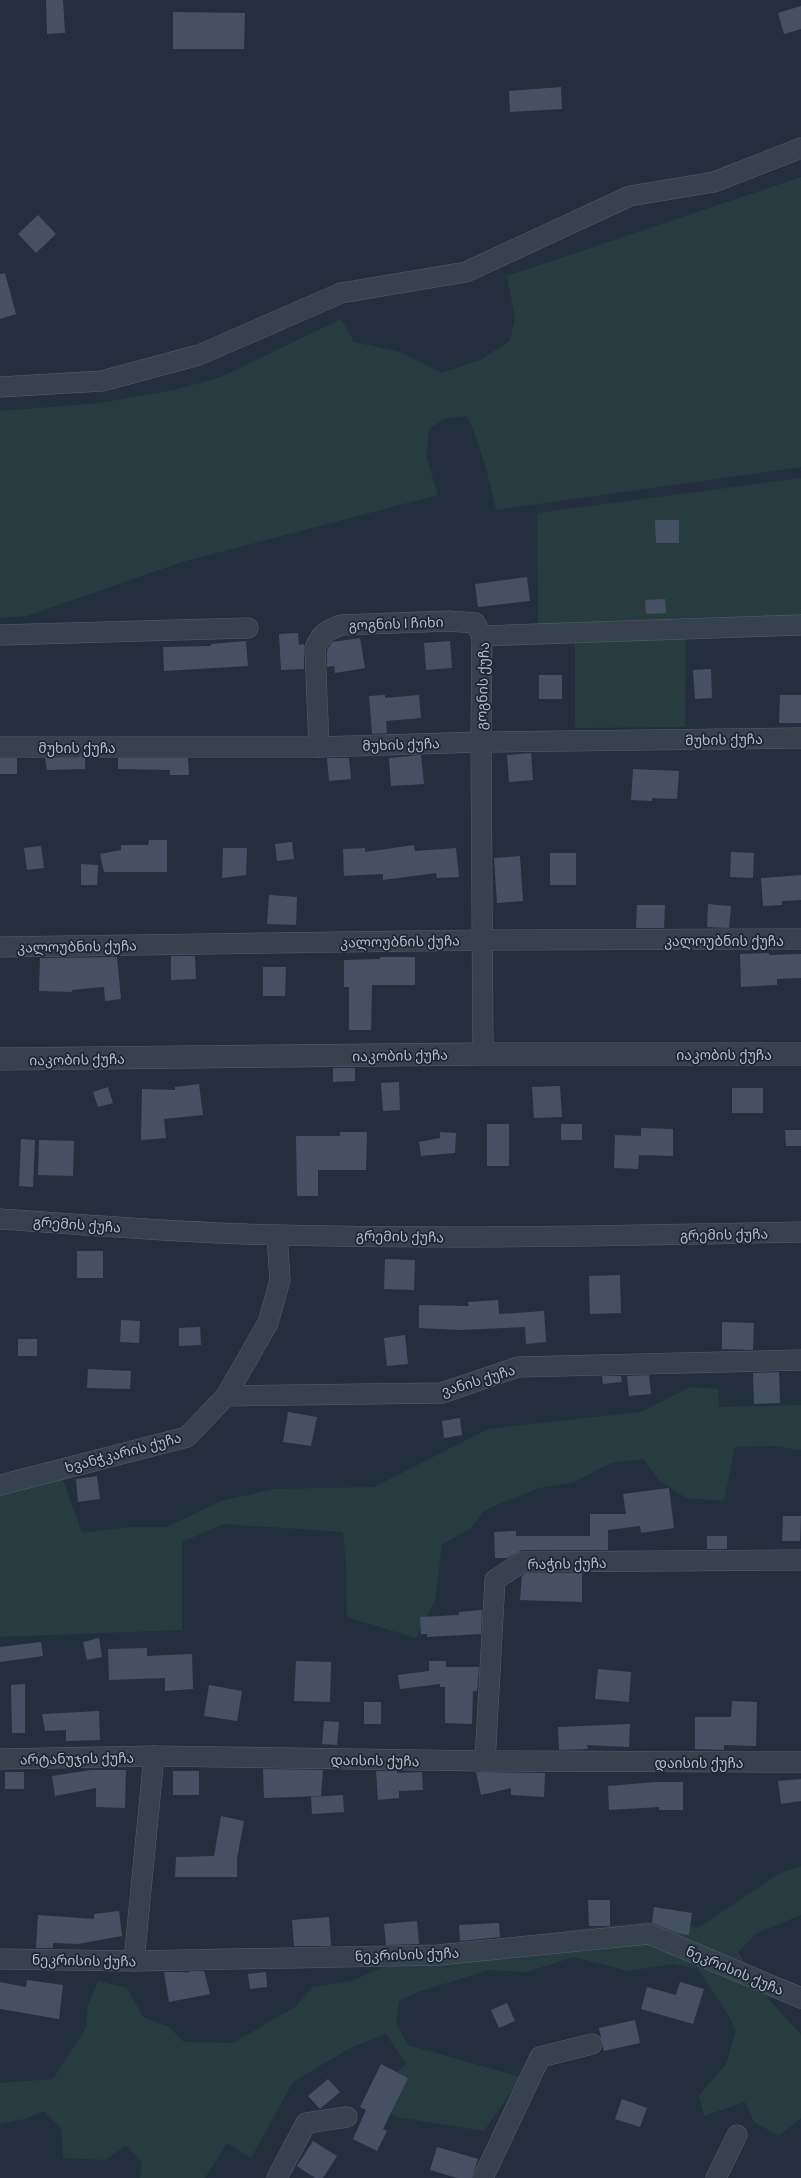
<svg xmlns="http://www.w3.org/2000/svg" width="801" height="2178" font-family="'Exo 2','Noto Sans Georgian',sans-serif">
<rect width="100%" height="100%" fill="#242f3e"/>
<g fill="#263c3f">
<path d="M801,177V467L496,510C489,477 481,447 467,416L443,419L429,430L426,456L438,495L182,562L27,616L0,618V411L100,403L174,390L221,377L341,319L354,342L400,352L442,373L480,360L510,341L515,318L507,276Z"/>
<path d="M801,478V615L686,619L685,727L575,728V624L538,627L537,513Z"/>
<path d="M690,1387L718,1389L719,1407L801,1405V1450L775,1446L735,1447L724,1501L686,1498L661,1482L643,1459L611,1463L574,1482L539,1488L485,1510L472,1527L442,1545L435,1600L416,1638L347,1617L346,1565L343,1532L224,1524L182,1542V1630L0,1637V1490L61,1474L82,1533L130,1527H167L221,1501L273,1489L374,1487L488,1429L641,1412Z"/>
<path d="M801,1866V1915L757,1933L738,1952L766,1996L801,2035V2118L779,2136L754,2122L745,2102L704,2116L699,2095L726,2064L736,2031L730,2018L698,1969L673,1964L628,1971L574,1957L527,1972L489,1970L418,1992L399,2001L396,2023L408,2045L521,2077L484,2131L396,2117L368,2097L406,2064L386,2034L350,2048L293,2082L251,2158L227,2143L205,2178H140L142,2162L126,2145L106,2160L63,2158L61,2128L44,2111L24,2119L0,2124V2083L53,2079L86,2028L88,2004L98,1981L127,1988L143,2017L169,2027L184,2042L233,2043L295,2007L313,1987L352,1981L383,1967L576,1929L654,1921L698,1928L780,1873Z"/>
</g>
<g fill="#455162">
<path d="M46,0H63L65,33L47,34Z"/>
<path d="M801,6V29L784,34L778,13Z"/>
<path d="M173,12L245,13L244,49H173Z"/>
<path d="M561,87L562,109L510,112L509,91Z"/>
<path d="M38,215L56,234L36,253L18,234Z"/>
<path d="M5,273L16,314L0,319V274Z"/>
<path d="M655,520H679V543H656Z"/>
<path d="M527,577L530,601L478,607L475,584Z"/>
<path d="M665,599L666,613L646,614L645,600Z"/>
<path d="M298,633L299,645L304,644V669L281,670L279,634Z"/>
<path d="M360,638L365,668L335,673L334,666L327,667V650L332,642Z"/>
<path d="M246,641L248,666L164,671L163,647L211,646V644Z"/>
<path d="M450,641L452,668L426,670L424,643Z"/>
<path d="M711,669L712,698L695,699L693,670Z"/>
<rect x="539" y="675" width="23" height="24"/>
<path d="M385,695V698L419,695L421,718L386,721L387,733L372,734L369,696Z"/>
<path d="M780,695H801V723H779Z"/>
<path d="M531,753L533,780L509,782L507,755Z"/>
<path d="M421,755L424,784L391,786L389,758Z"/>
<rect x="0" y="758" width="17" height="16"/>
<path d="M45,758H85V769L47,770Z"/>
<path d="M118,758H188L189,775H170V770L118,769Z"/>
<path d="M327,758H349L351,779L329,781Z"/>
<path d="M633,769L679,771L677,799L652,798V801L631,800Z"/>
<path d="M149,840H167V872H104L100,854L121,850V845H148Z"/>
<path d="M292,842L294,859L277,861L275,844Z"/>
<path d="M414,845L415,851L456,848L459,877L437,878L436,873L383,880V874L344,876L343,849L365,848V852Z"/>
<path d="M41,846L44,868L27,870L24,848Z"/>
<path d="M223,848H247L246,875L222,878Z"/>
<path d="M731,852L754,853L753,878L730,877Z"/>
<rect x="550" y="853" width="26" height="32"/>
<path d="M520,856L523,901L497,903L494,858Z"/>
<path d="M81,864L98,865L97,885H81Z"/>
<path d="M801,875V900L782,901V905L763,906L761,878Z"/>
<path d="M269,895L297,897L296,925L267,924Z"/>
<path d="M708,904L731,906L729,928L707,927Z"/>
<path d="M637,905H665L664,928H636Z"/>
<path d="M769,953V955L801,954V978L777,979V985L741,987L740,954Z"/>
<path d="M171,956H195L196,979L171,980Z"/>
<path d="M117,957L121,999L105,1001L104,987L72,990V992L39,991L40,958Z"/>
<path d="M380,957H415V985H372L371,1030H349V987H344V960L380,959Z"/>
<path d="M263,967H286L285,996H263Z"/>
<path d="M333,1068H355V1081L333,1082Z"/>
<path d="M399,1082L400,1110L383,1111L381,1083Z"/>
<path d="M199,1084L203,1115L164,1119L166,1138L141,1140L142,1089L175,1090V1087Z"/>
<path d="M560,1086L562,1117L534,1118L532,1087Z"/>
<path d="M108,1087L113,1103L98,1107L93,1092Z"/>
<rect x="732" y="1088" width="31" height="25"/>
<rect x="487" y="1124" width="22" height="42"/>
<rect x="561" y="1124" width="21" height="16"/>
<path d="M641,1128L673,1129V1156L639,1155L638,1169L614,1168L615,1135L641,1136Z"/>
<path d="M785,1130H801V1146H786Z"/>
<path d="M340,1132H367L366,1170H318V1196H297L296,1136H340Z"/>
<path d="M440,1132L456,1133L455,1153L421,1156L419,1142L440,1138Z"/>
<path d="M21,1139L35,1140L33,1187L19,1186Z"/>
<path d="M39,1140L74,1141L73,1176L38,1175Z"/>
<rect x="77" y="1251" width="26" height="27"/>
<path d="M385,1259L415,1260L414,1290L384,1289Z"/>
<path d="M620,1275L621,1313L590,1314L589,1276Z"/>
<path d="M498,1300L499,1314L544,1311L546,1342L526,1344L525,1327L461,1330L419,1328V1305L469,1306L468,1302Z"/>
<path d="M121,1320L140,1321L139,1343L120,1342Z"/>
<path d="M722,1322L754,1323L753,1350L722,1349Z"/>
<path d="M200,1327L201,1345L179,1346V1328Z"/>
<path d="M405,1335L408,1364L387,1366L384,1338Z"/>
<rect x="18" y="1339" width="19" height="17"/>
<path d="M88,1369L131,1371L130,1389L87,1388Z"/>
<path d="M779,1372L780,1403L754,1404L753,1373Z"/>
<path d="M649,1375L651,1394L629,1396L627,1376Z"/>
<path d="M602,1376H621L622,1382L603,1384Z"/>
<path d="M288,1412L317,1417L311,1446L283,1442Z"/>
<path d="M460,1418L462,1435L444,1438L442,1421Z"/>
<path d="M97,1476L100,1499L78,1502L76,1479Z"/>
<path d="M669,1488L674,1528L641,1533L640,1526L608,1530V1550H522L507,1558H495L494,1532L516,1531V1536H590V1514H626L623,1494Z"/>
<path d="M783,1516H801L800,1541H782Z"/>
<rect x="707" y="1536" width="20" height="13"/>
<path d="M526,1573H582V1602L520,1600L522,1576Z"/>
<path d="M482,1610L481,1634L427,1637V1634H421L420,1617L459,1615V1612Z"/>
<path d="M99,1638L102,1657L87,1660L83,1642Z"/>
<path d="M41,1642L43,1656L0,1662V1647Z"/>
<path d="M147,1648V1656L192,1654L193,1689L165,1691V1678L109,1680L108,1649Z"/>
<path d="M296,1661L331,1662L330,1702L294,1701Z"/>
<path d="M429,1661H446V1667H479L477,1691H473L472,1724L445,1723V1687H440V1684L400,1689L398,1675L429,1671Z"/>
<path d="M598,1669L631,1672L629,1702L595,1699Z"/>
<path d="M25,1684V1733H12L11,1685Z"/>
<path d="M209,1685L242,1691L237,1721L204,1716Z"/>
<path d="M732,1701L757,1702L756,1746L724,1745V1750L695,1749V1717H731Z"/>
<rect x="364" y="1702" width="17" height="22"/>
<path d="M99,1711L100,1740L66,1741V1730L45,1731L42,1714Z"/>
<path d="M324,1721L339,1722L337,1745L322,1744Z"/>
<path d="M630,1724L629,1747L587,1745L588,1749L559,1750L558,1727Z"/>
<path d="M263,1769L323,1770L321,1796L264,1798Z"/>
<path d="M91,1770H126L125,1808L96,1807V1788L55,1796L52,1776Z"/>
<rect x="173" y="1771" width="26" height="24"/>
<path d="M376,1771H397V1773L422,1772L423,1790L399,1791V1798L378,1800Z"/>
<rect x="5" y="1772" width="19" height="17"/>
<path d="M476,1772L545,1773L544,1797L511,1795V1788L481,1795Z"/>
<path d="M801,1779V1801L781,1804L778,1781Z"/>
<path d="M655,1782H683V1810H659V1807L609,1810L608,1786Z"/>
<path d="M343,1795L344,1812L312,1814L311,1797Z"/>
<path d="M221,1816L244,1821L237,1859V1877H175L176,1857L214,1856Z"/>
<path d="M588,1900H610V1926H589Z"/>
<path d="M654,1907L692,1913L689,1935L677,1933L652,1923Z"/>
<path d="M119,1911L122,1936L77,1944L53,1943V1948H36L38,1915L94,1919V1914Z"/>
<path d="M329,1917L331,1946H294L292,1920Z"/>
<path d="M417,1921L419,1944L386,1945L384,1924Z"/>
<path d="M499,1923L500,1937L460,1941L459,1925Z"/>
<path d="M192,1971H204L210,1994L169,2002L164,1972H185V1973Z"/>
<path d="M266,1972L267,1987L250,1989L248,1974Z"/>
<path d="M27,1980L63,1985L59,2019L0,2009V1982L26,1987Z"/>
<path d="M680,1982L704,1989L693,2024L641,2009L647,1987L676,1995Z"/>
<path d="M507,2003L515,2021L499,2028L491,2010Z"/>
<path d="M635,2020L640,2043L604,2051L599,2028Z"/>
<path d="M381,2064L408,2078L383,2129L387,2131L377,2151L353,2139L366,2110L360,2107Z"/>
<path d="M328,2079L340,2092L320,2109L308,2096Z"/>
<path d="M622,2099L647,2108L640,2127L615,2119Z"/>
<path d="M313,2141L337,2156L323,2178H315L297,2166Z"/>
<path d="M437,2147L478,2159L472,2178H457L430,2170Z"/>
</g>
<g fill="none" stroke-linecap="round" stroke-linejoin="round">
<g stroke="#565f6c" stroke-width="21">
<g id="minor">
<path d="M0,387L102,381L199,355L341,293L466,272L630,196L714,182L801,148"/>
<path d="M0,635L248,628"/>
<path d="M482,636L481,742L483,1054"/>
<path d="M482,636L801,625"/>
<path d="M0,747H319L481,742L801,738"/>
<path d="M319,747L315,648C321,634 327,630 341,625L449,621L475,623L482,636"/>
<path d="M0,947L484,940L801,939"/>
<path d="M0,1219C92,1225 185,1233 277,1235C452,1239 626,1236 801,1232"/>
<path d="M226,1396L442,1393L518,1367L801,1360"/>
<path d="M0,1485L187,1437L226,1396L268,1323L280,1280L277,1235"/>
<path d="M0,1759L154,1756L485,1761L801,1762"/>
<path d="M485,1761L495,1580L522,1562L801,1560"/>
<path d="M0,1959L134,1961L438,1955L649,1934L801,1998"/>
<path d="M134,1961L154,1756"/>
<path d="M277,2178L306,2123L347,2117"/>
<path d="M483,2178L540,2057L592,2044"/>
<path d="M716,2178L737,2135"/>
</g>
</g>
<g stroke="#565f6c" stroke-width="23">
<path id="tertiary" d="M0,1059L483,1054H801"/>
</g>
<use href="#minor" stroke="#38414e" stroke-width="20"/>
<use href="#tertiary" stroke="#38414e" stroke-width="22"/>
</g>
<g text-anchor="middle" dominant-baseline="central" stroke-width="3.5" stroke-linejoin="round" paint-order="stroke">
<g font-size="14" fill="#b4bcc9" stroke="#1d2633">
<text transform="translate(396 623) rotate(-2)">გოგნის I ჩიხი</text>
<text transform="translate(482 686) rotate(-88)">გოგნის ქუჩა</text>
<text transform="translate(724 739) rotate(-1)">მუხის ქუჩა</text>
<text transform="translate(401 744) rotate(-2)">მუხის ქუჩა</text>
<text x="77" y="747">მუხის ქუჩა</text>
<text x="724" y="940">კალოუბნის ქუჩა</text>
<text transform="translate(400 941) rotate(-1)">კალოუბნის ქუჩა</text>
<text transform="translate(77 946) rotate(-1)">კალოუბნის ქუჩა</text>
<text x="724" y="1054">იაკობის ქუჩა</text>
<text transform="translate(400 1055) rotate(-1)">იაკობის ქუჩა</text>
<text transform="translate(77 1059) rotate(-1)">იაკობის ქუჩა</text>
<text transform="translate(77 1224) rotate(4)">გრემის ქუჩა</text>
<text transform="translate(724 1234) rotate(-1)">გრემის ქუჩა</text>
<text transform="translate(400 1236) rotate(1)">გრემის ქუჩა</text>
<text transform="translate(478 1380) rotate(-17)">ვანის ქუჩა</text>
<text transform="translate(123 1452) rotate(-15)">ხვანჭკარის ქუჩა</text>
<text transform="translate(567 1563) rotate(-1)">რაჭის ქუჩა</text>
<text transform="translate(77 1758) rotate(-1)">არტანუჯის ქუჩა</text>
<text transform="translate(375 1760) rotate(1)">დაისის ქუჩა</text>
<text x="699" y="1762">დაისის ქუჩა</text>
<text transform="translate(407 1954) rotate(-2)">ნეკრისის ქუჩა</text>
<text transform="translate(84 1960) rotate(1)">ნეკრისის ქუჩა</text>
<text transform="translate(735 1970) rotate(23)">ნეკრისის ქუჩა</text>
</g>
</g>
</svg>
